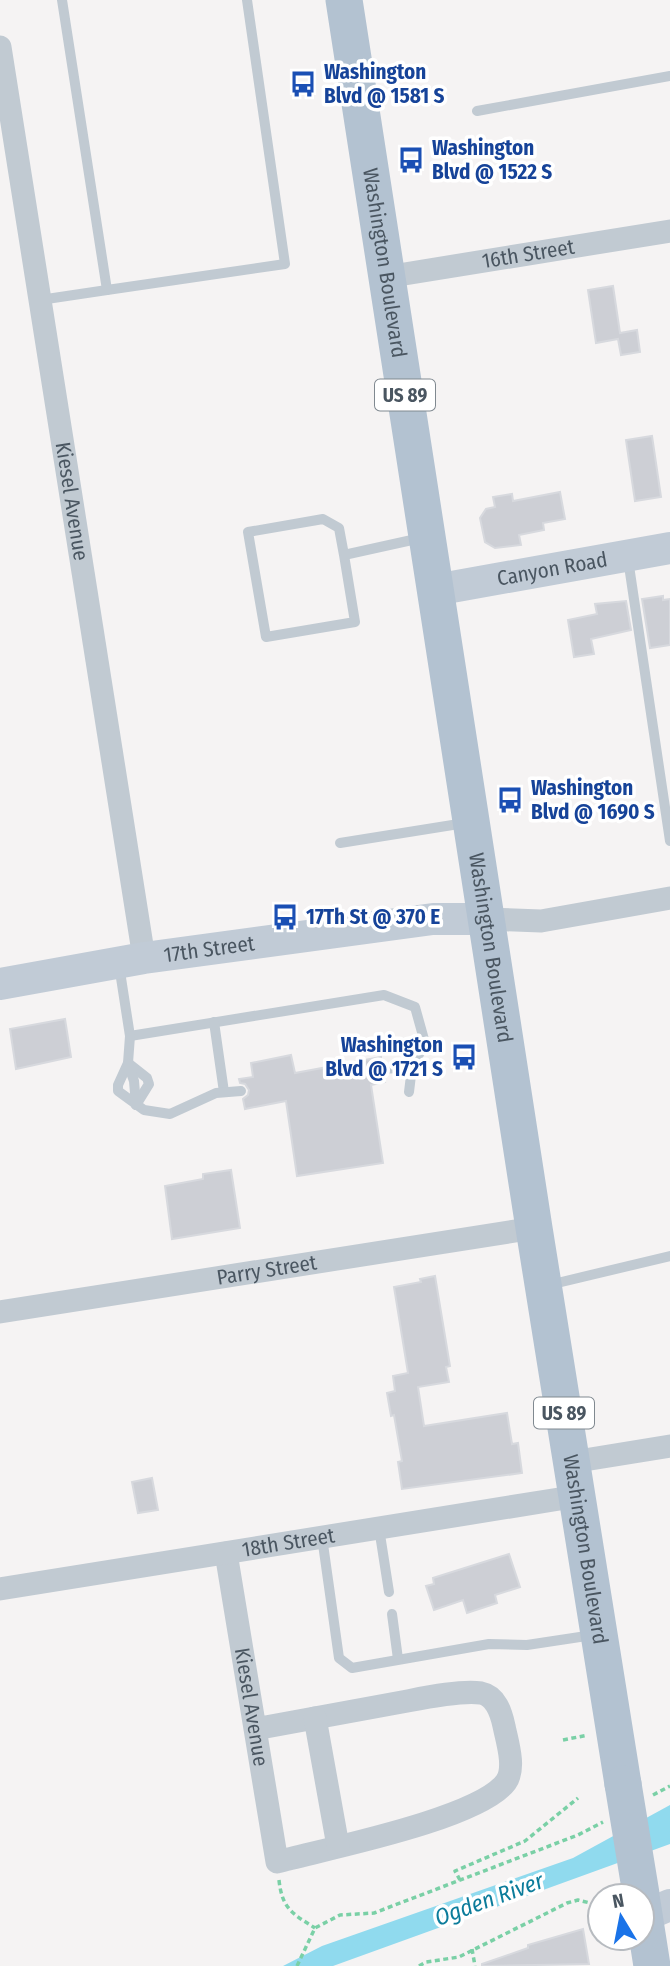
<svg xmlns="http://www.w3.org/2000/svg" width="670" height="1966" font-family="'Fira Sans Condensed',sans-serif">
<rect width="100%" height="100%" fill="#f5f3f3"/>
<path fill="#90daee" d="M670,1805V1844L333,1966H283L322,1946L573,1858Z"/>
<g fill="#cdcfd5" stroke="#d7d9de" stroke-width="2">
<path d="M613,286L620,333L637,330L640,352L621,355L618,339L596,343L588,290Z"/>
<path d="M652,436L661,497L635,501L626,440Z"/>
<path d="M560,492L565,519L543,523L544,530L519,535L521,545L495,548L485,542L480,518L486,509L495,507L493,497L512,494L513,501Z"/>
<path d="M663,596V600L670,599V645L650,648L642,599Z"/>
<path d="M626,601L631,630L591,639L594,654L574,657L568,620L597,614L595,604Z"/>
<path d="M65,1019L71,1057L16,1069L10,1029Z"/>
<path d="M291,1055L295,1073L381,1057V1061L376,1065L375,1070L379,1076L384,1077L385,1082L371,1085L383,1163L297,1176L286,1101L245,1109L243,1099L248,1095L249,1090L245,1084L240,1083L239,1079L253,1077L251,1063Z"/>
<path d="M231,1170L240,1228L172,1239L165,1186L203,1179V1174Z"/>
<path d="M435,1276L450,1366L446,1367L449,1382L418,1387L424,1426L507,1413L512,1444L518,1443L522,1473L402,1489L398,1462L402,1461L394,1415L391,1416L387,1393L395,1391L393,1376L408,1373L394,1287L421,1282L420,1279Z"/>
<path d="M152,1478L158,1510L138,1513L132,1482Z"/>
<path d="M509,1554L520,1587L495,1595L497,1603L467,1613L463,1600L434,1610L426,1586L434,1584L433,1578Z"/>
<path d="M583,1929L589,1964L482,1966V1964L528,1948V1945Z"/>
</g>
<g fill="none" stroke-linecap="round" stroke-linejoin="round">
<g stroke="#7ad0a6" stroke-width="3.5" stroke-dasharray="5 3.5" stroke-linecap="butt">
<path d="M563,1740L588,1735"/>
<path d="M653,1795L670,1786"/>
<path d="M279,1880C282,1909 293,1914 315,1928"/>
<path d="M460,1880L455,1871L525,1841L578,1798"/>
<path d="M472,1949L475,1966"/>
<path d="M297,1966L315,1928L340,1915L374,1913L578,1835L603,1822"/>
<path d="M419,1966L426,1962L459,1957L567,1903L578,1900L594,1904"/>
</g>
<g stroke="#c1cad2" stroke-width="10">
<path d="M477,111L670,76"/>
<path d="M107,290L285,264L247,0"/>
<path d="M40,300L107,290L62,0"/>
<path d="M344,555L355,622L266,637L248,532L323,519L339,528L344,555L421,538"/>
<path d="M628,559L670,841"/>
<path d="M340,843L465,823"/>
<path d="M119,965L130,1036L384,995L415,1007L425,1043L412,1067L409,1092"/>
<path d="M214,1022L224,1092"/>
<path d="M130,1036L128,1063L118,1085V1091L144,1110L170,1114L216,1093L241,1091"/>
<path d="M128,1063L147,1078L149,1084L136,1105"/>
<path d="M128,1064L134,1081L136,1105"/>
<path d="M383,1069L412,1067"/>
<path d="M549,1285L670,1256"/>
<path d="M379,1528L389,1592"/>
<path d="M322,1537L339,1658L352,1668L489,1644L527,1645L593,1635"/>
<path d="M392,1614L398,1659"/>
</g>
<g stroke="#c1cad2" stroke-width="23">
<path id="s1" d="M0,47L144,958"/>
<path id="s2" d="M386,277L670,231"/>
<path d="M486,919L541,921L670,898"/>
<path id="s3" d="M0,1312L534,1228"/>
<path d="M572,1462L670,1446"/>
<path id="s4" d="M226,1553L277,1862C325,1849 479,1819 506,1782C516,1768 507,1741 504,1726C501,1712 496,1696 481,1693C460,1690 423,1698 402,1702C353,1711 304,1720 255,1729"/>
<path id="s5" d="M0,1589L578,1496"/>
<path d="M315,1718L338,1846"/>
</g>
<g stroke="#c1cbd6" stroke-width="32">
<path id="s6" d="M435,590L670,548"/>
<path id="s7" d="M0,984L144,958L433,919H486"/>
<path d="M644,1916L670,1905"/>
</g>
<g stroke="#b3c2d1" stroke-width="37">
<path id="s8" d="M344,0L534,1228L623,1784"/>
<path d="M642,1902L652,1966"/>
</g>
<path stroke="#b3c2d1" stroke-width="37" d="M623,1784L641,1894"/>
</g>
<defs>
<g id="bus-bare" transform="scale(2.1)"><path d="M-5-6H5V4H4V6H2V4H-2V6H-4V4H-5ZM-3.5-4V0h7V-4ZM-3.5 1.2v1.5H-2V1.2ZM2 1.2v1.5H3.5V1.2Z" fill="#1a4fb4" stroke="#fff" stroke-width="2.5" paint-order="stroke"/></g>
</defs>
<g fill-rule="evenodd">
<use href="#bus-bare" x="303" y="84"/>
<use href="#bus-bare" x="411" y="160"/>
<use href="#bus-bare" x="510" y="800"/>
<use href="#bus-bare" x="285" y="917"/>
<use href="#bus-bare" x="464" y="1057"/>
</g>
<g text-anchor="middle" dominant-baseline="central" stroke-width="7" stroke-linejoin="round" paint-order="stroke">
<g fill="#fff" stroke="#808990" stroke-width="2">
<rect x="375" y="379.5" width="60" height="31" rx="5"/>
<rect x="534" y="1397.5" width="60" height="31" rx="5"/>
</g>
<g font-size="19" font-weight="bold" fill="#4a5661">
<text x="405" y="395">US 89</text>
<text x="564" y="1413">US 89</text>
</g>
<g font-size="21" font-weight="bold" fill="#164399" stroke="#fff" text-anchor="start">
<text x="324" y="72">Washington<tspan x="324" dy="24">Blvd @ 1581 S</tspan></text>
<text x="432" y="148">Washington<tspan x="432" dy="24">Blvd @ 1522 S</tspan></text>
<text x="531" y="788">Washington<tspan x="531" dy="24">Blvd @ 1690 S</tspan></text>
<text x="306" y="917">17Th St @ 370 E</text>
<text x="443" y="1045" text-anchor="end">Washington<tspan x="443" dy="24">Blvd @ 1721 S</tspan></text>
</g>
<g font-size="21" fill="#4a5661" stroke="#fff">
<text stroke="none"><textPath href="#s2" startOffset="144">16th Street</textPath></text>
<text stroke="none"><textPath href="#s8" startOffset="266">Washington Boulevard</textPath></text>
<text stroke="none"><textPath href="#s1" startOffset="460">Kiesel Avenue</textPath></text>
<text stroke="none"><textPath href="#s6" startOffset="119">Canyon Road</textPath></text>
<text stroke="none"><textPath href="#s8" startOffset="959">Washington Boulevard</textPath></text>
<text stroke="none"><textPath href="#s7" startOffset="212">17th Street</textPath></text>
<text stroke="none"><textPath href="#s3" startOffset="270">Parry Street</textPath></text>
<text stroke="none"><textPath href="#s5" startOffset="292">18th Street</textPath></text>
<text stroke="none"><textPath href="#s8" startOffset="1568">Washington Boulevard</textPath></text>
<text stroke="none"><textPath href="#s4" startOffset="156">Kiesel Avenue</textPath></text>
</g>
<g font-size="23" font-style="italic" fill="#0c7c9b" stroke="#fff">
<text transform="translate(489 1899) rotate(-20)">Ogden River</text>
</g>
</g>
<g transform="translate(621 1917) rotate(350)"><circle r="33" fill="#ffffff" stroke="#b7bbc0" stroke-width="2"/>
<path d="M0-5L12 26L0 18L-12 26Z" fill="#1a73e8"/>
<text y="-10" font-size="19" font-weight="bold" text-anchor="middle" fill="#4a5661">N</text>
</g>
</svg>
